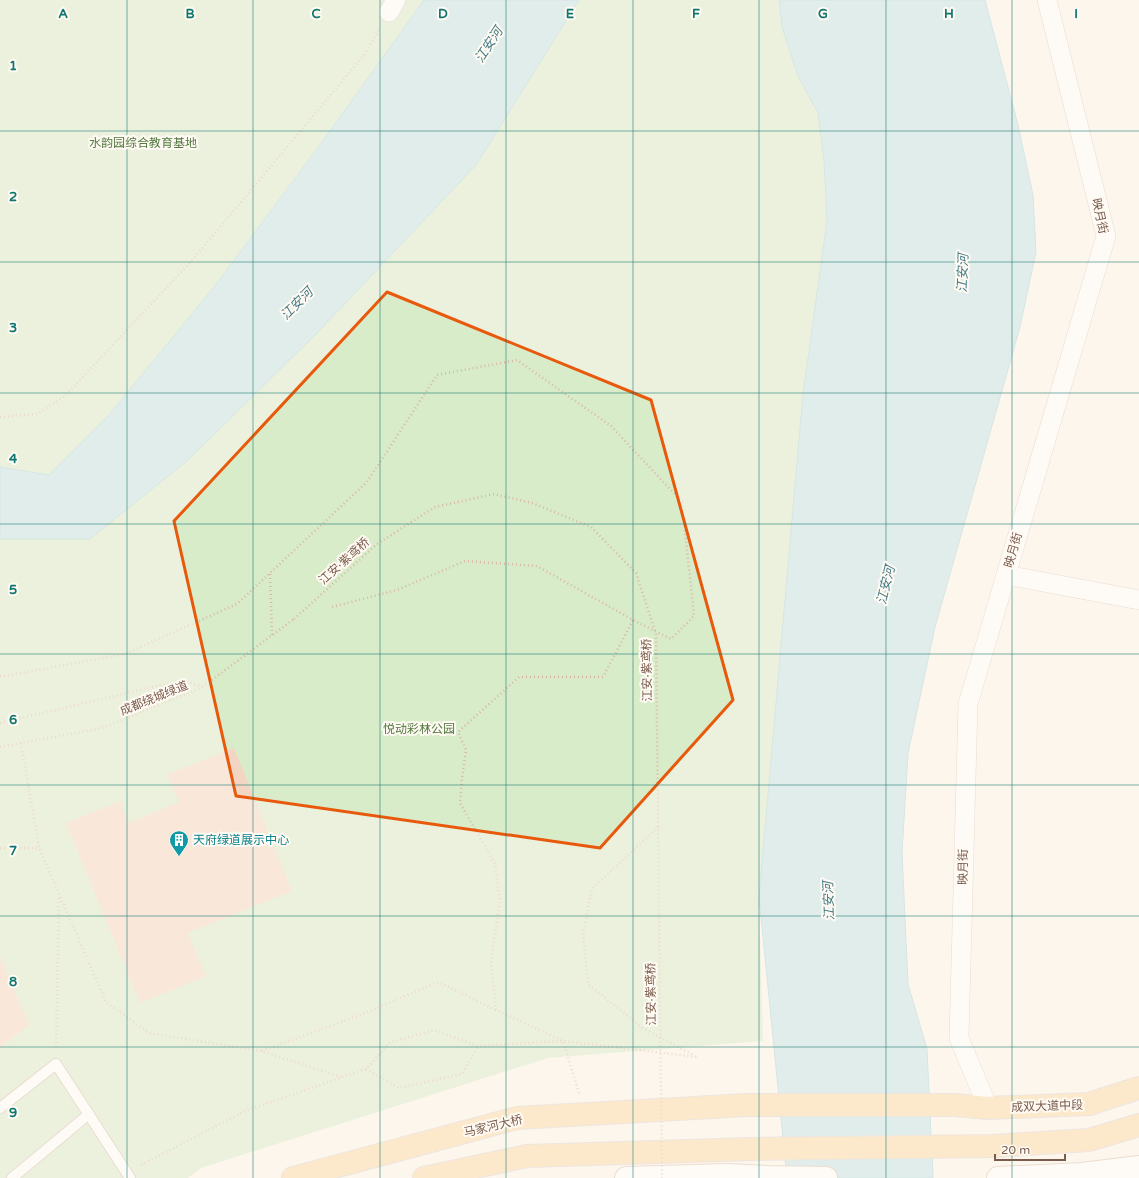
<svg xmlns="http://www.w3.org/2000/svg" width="1139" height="1178" font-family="'Varela Round','Noto Sans SC',sans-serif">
<rect width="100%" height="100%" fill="#fdf6ec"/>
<g fill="#d8ecc9">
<path d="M0,0H424L317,149L214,287L108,416L49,475L0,467Z"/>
<path d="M579,0H779L782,27L798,76L818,113L824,160L827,221L803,394L759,897L763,1041L548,1058L201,1168L188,1178H0V539H90L476,165Z"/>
</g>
<g fill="#bfe3e8" stroke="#a5d3da">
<path d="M424,0H579L476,165L318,332L188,460L90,539H0V467L49,475L108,416L214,287L317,149Z"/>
<path d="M779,0H985L1018,125L1033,195L1036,252L1020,327L935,627L908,753L902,853L908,984L927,1049L933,1178H787L759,897L803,394L827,221L824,160L818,113L798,76L782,27Z"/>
</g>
<g fill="#f3d5c3">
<path d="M234,748L292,891L188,933L206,976L140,1003L66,823L120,801L129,823L179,802L167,775Z"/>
<path d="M0,956L29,1025L0,1047Z"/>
</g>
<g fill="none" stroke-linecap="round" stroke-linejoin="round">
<g stroke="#d1beb0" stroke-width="12">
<g id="lane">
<path d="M0,1108L56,1064L130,1178"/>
<path d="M12,1178L89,1114"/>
</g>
</g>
<g stroke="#d1beb0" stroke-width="20">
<g id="street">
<path d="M389,12L396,0"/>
<path d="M1006,575L1139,600"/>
<path d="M988,1108L959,1038L968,704L1106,236L1047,0"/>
</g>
</g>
<g stroke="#d6c0b0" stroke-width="24">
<g id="secondary">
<path d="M626,1178L726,1175L767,1177L826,1178"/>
<path d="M998,1178L1082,1174L1139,1167"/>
</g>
</g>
<g stroke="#dad1cd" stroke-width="24">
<g id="primary">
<path d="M293,1178L517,1118L747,1105H954L988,1108L1089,1104L1139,1088"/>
<path d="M424,1178L527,1156L751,1149L994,1146L1089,1140L1139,1125"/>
</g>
</g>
<g stroke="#d9b8a5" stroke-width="2.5" stroke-dasharray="1 3" stroke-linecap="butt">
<path d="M0,417L37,414L65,396L195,257L364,55L379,30"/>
<path d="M270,574L272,635"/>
<path d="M0,676H4L125,654L237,604L367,482L437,375L517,360L611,426L682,502L694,616L671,639L633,620L537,566L465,561L397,590L332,607"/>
<path d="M0,723L183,680L202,687"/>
<path d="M21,743L39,848L106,1002L149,1033L261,1051L341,1077"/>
<path d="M0,747L102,728L201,688L294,619"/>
<path d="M658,827L592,889L583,933L588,984L641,1027L695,1056"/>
<path d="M0,848H39"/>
<path d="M56,1047L59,896"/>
<path d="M262,1051L363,1014L438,982L496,1010"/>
<path d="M366,1069L399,1088L462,1074L478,1046"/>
<path d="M579,1093L563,1041L496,1010L491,961L500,902L495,864L460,803L462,778L466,750L458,732L519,677H603L633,620"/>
<path d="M141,1165L245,1111L366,1069L391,1042L434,1030L478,1046L563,1041L697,1057"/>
</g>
<use href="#lane" stroke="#fff" stroke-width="10"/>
<use href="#street" stroke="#fff" stroke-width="19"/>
<use href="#secondary" stroke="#fff" stroke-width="22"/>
<use href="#primary" stroke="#fbd9a5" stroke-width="22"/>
<path stroke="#d9b8a5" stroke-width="2.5" stroke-dasharray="1 3" stroke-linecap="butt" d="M294,619L377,544L435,507L494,494L532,503L591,527L636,573L656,634L662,1178"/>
</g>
<path d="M0 0H1139V1178H0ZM387,292L651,400L733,700L600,848L236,796L174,521Z" fill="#fdf6ec" fill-opacity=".55" fill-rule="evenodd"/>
<path fill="none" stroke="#e8590c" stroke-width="3" stroke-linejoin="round" d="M387,292L651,400L733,700L600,848L236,796L174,521Z"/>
<path fill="none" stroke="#0f766e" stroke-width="1" stroke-opacity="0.55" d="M127,0V1178M253,0V1178M380,0V1178M506,0V1178M633,0V1178M759,0V1178M886,0V1178M1012,0V1178M0,131H1139M0,262H1139M0,393H1139M0,524H1139M0,654H1139M0,785H1139M0,916H1139M0,1047H1139"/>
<defs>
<g id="building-pin" transform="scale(1)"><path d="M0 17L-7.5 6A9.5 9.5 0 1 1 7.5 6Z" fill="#0f9aa8" stroke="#fffaf3"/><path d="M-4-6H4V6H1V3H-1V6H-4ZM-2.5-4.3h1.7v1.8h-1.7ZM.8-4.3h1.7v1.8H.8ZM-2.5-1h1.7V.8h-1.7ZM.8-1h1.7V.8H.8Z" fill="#fff"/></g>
</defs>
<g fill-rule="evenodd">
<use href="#building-pin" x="179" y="840"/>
</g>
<g text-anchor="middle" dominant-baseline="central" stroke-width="4" stroke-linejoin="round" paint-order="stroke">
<g font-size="12" fill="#537a41" stroke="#fffaf3">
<text x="143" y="143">水韵园综合教育基地</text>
<text x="419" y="729">悦动彩林公园</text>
</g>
<g font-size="12" fill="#7a5c4d" stroke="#fffaf3">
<text transform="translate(1100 216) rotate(78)">映月街</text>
<text transform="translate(1013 550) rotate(-74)">映月街</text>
<text transform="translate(344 561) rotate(-42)">江安·紫鸢桥</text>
<text transform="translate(647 670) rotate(-91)">江安·紫鸢桥</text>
<text transform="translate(154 698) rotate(-22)">成都绕城绿道</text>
<text transform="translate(963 867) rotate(-89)">映月街</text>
<text transform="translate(651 994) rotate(-91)">江安·紫鸢桥</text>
<text transform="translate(1047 1106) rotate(-2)">成双大道中段</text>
<text transform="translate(493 1126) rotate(-13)">马家河大桥</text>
</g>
<g font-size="12" fill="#0d838f" stroke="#fffaf3" text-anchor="start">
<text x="193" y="840">天府绿道展示中心</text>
</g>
<g font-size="13" font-style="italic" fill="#437c86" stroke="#fffaf3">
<text transform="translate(489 45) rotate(-57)">江安河</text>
<text transform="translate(963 273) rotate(-88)">江安河</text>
<text transform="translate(297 304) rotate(-45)">江安河</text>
<text transform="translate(886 585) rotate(-76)">江安河</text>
<text transform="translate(829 901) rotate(-92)">江安河</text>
</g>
</g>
<g font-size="13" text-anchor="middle" font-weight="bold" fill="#0f766e" stroke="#fffaf3" stroke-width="4" stroke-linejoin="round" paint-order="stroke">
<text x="63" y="18">A</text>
<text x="190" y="18">B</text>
<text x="316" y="18">C</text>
<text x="443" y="18">D</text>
<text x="570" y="18">E</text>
<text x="696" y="18">F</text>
<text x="823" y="18">G</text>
<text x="949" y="18">H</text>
<text x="1076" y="18">I</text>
<text x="13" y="70">1</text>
<text x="13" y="201">2</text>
<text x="13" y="332">3</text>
<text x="13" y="463">4</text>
<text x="13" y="594">5</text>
<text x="13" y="724">6</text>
<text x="13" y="855">7</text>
<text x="13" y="986">8</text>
<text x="13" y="1117">9</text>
</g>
<path d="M995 1154v6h70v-6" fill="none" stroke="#7a5c4d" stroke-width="2"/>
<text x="1001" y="1154" font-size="12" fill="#7a5c4d" stroke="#fffaf3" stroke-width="3" paint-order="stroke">20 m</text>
</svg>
